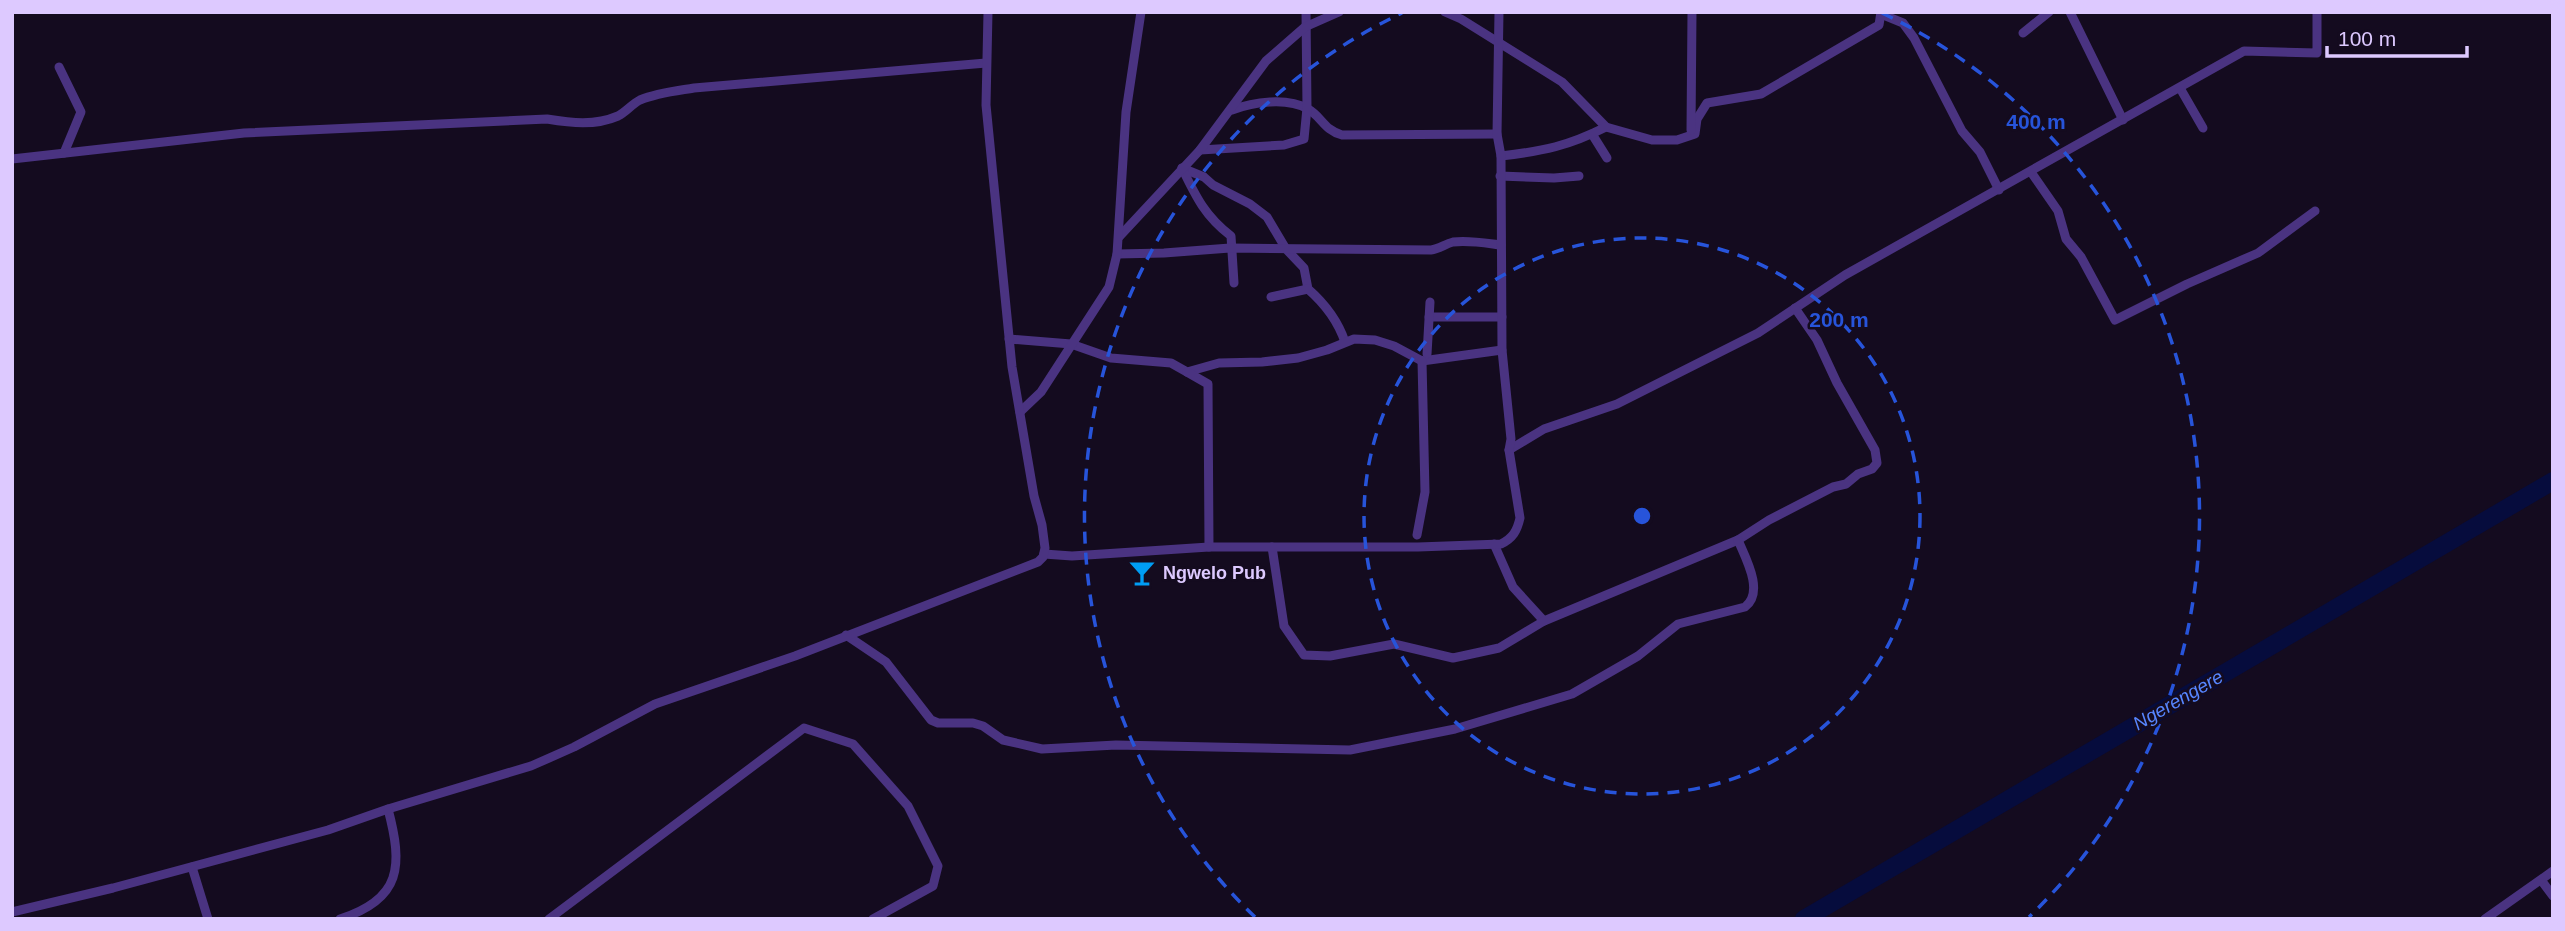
<svg xmlns="http://www.w3.org/2000/svg" width="2565" height="931" font-family="Helvetica,sans-serif">
<rect width="100%" height="100%" fill="#140b1f"/>
<g fill="none" stroke-linecap="round" stroke-linejoin="round">
<path stroke="#060c3d" stroke-width="18" d="M1804,919L2553,481"/>
<g stroke="#4a3381" stroke-width="9">
<path d="M1445,12L1461,19L1562,82L1606,127L1652,140H1677L1695,134L1697,119L1707,103L1761,94L1879,25L1881,12"/>
<path d="M2070,12L2123,120"/>
<path d="M1881,14L1903,23L1914,38L1962,131L1980,152L1999,190"/>
<path d="M2023,33L2049,12"/>
<path d="M59,67L81,112L64,153"/>
<path d="M2180,88L2203,128"/>
<path d="M1232,110C1253,102 1287,97 1308,109C1322,117 1324,130 1342,135L1497,134"/>
<path d="M1691,130L1692,12"/>
<path d="M1592,134L1607,158"/>
<path d="M1200,150L1284,145L1304,139L1307,108L1306,12"/>
<path d="M1501,156C1544,151 1568,146 1606,127"/>
<path d="M12,159L244,133L547,119C571,123 595,126 618,116C626,112 632,104 640,100C657,93 676,91 694,88L986,63"/>
<path d="M1182,168L1204,177L1213,185L1250,204L1267,217L1286,249L1304,268L1308,289C1324,303 1338,321 1345,342"/>
<path d="M1182,168C1196,197 1205,216 1231,236L1234,283"/>
<path d="M2031,172L2058,211L2066,239L2081,257L2115,320L2187,284L2258,253L2315,211"/>
<path d="M1500,176L1554,178L1579,176"/>
<path d="M1119,237L1200,150L1266,61L1305,27L1339,12"/>
<path d="M1117,254L1164,253L1230,248L1431,250C1439,249 1445,244 1453,242C1469,240 1485,243 1501,245"/>
<path d="M1271,297L1308,289"/>
<path d="M1429,317H1502"/>
<path d="M1009,339L1071,344L1111,358L1171,363L1187,372L1219,363L1262,362L1298,358L1327,350L1354,339L1375,340L1394,346L1422,361L1502,350"/>
<path d="M1427,354L1430,302"/>
<path d="M1187,372L1208,384L1209,547"/>
<path d="M1020,412L1041,392L1109,287L1117,254L1126,112L1141,12"/>
<path d="M1509,450L1544,429L1617,404L1758,333L1845,275L2244,51L2317,53V12"/>
<path d="M1417,535L1425,492L1422,361"/>
<path d="M1494,544L1513,587L1544,621"/>
<path d="M1272,547L1284,626L1304,655L1330,656L1394,644L1453,658L1499,648L1544,621L1738,540L1769,520L1833,487L1846,484L1858,474L1872,469L1877,463L1875,450L1837,383L1817,340L1795,308"/>
<path d="M1044,554L1072,556L1209,547H1418L1501,544C1513,538 1517,531 1520,518L1509,450L1511,439L1502,350L1501,156L1497,134L1499,12"/>
<path d="M846,635L886,662L931,720L938,723H973L983,726L1003,740L1042,749L1116,745L1350,750L1455,729L1572,694L1638,656L1678,624L1745,607C1765,592 1745,557 1738,540"/>
<path d="M192,867L208,919"/>
<path d="M2541,880L2553,896"/>
<path d="M12,912L113,888L328,830L388,809L531,766L574,747L655,704L795,656L1038,562L1043,557L1045,548L1042,525L1034,496L1012,367L986,105L988,12"/>
<path d="M340,919C402,899 403,866 388,809"/>
<path d="M549,919L804,728L853,744L908,806L938,866L933,886L873,919"/>
<path d="M2485,919L2553,871"/>
</g>
</g>
<g fill="none" stroke="#2754da" stroke-width="3.5" stroke-dasharray="12 9">
<circle cx="1642" cy="516" r="278"/>
<path d="M1255 917A557 557 0 0 1 1402 13M1882 13A557 557 0 0 1 2029 917"/>
</g>
<defs>
<g id="bar-bare" transform="scale(2.1)"><path d="M-6-5H6L.8 .8V4.5H3.5V6h-7V4.5H-.8V.8Z" fill="#009df4" stroke="#140b1f" stroke-width="2.5" paint-order="stroke"/></g>
</defs>
<g fill-rule="evenodd">
<use href="#bar-bare" x="1142" y="573"/>
</g>
<g text-anchor="middle" dominant-baseline="central" stroke-width="5" stroke-linejoin="round" paint-order="stroke">
<g font-size="18" font-weight="bold" fill="#ddc9ff" stroke="#140b1f" text-anchor="start">
<text x="1163" y="573">Ngwelo Pub</text>
</g>
<g font-size="19" font-style="italic" fill="#5786ff" stroke="#140b1f">
<text transform="translate(2178 700) rotate(-30)">Ngerengere</text>
</g>
</g>
<circle cx="1642" cy="516" r="10" fill="#2754da" stroke="#140b1f" stroke-width="3.5"/>
<g font-size="21" text-anchor="middle" font-weight="bold" fill="#2754da" stroke="#140b1f" stroke-width="5" stroke-linejoin="round" paint-order="stroke">
<text x="2036" y="129">400 m</text>
<text x="1839" y="327">200 m</text>
</g>
<rect width="2565" height="931" fill="none" stroke="#ddc9ff" stroke-width="28"/>
<path d="M2327 46v10h140v-10" fill="none" stroke="#ddc9ff" stroke-width="3.5"/>
<text x="2338" y="46" font-size="21" fill="#ddc9ff" stroke="#140b1f" stroke-width="5" paint-order="stroke">100 m</text>
</svg>
